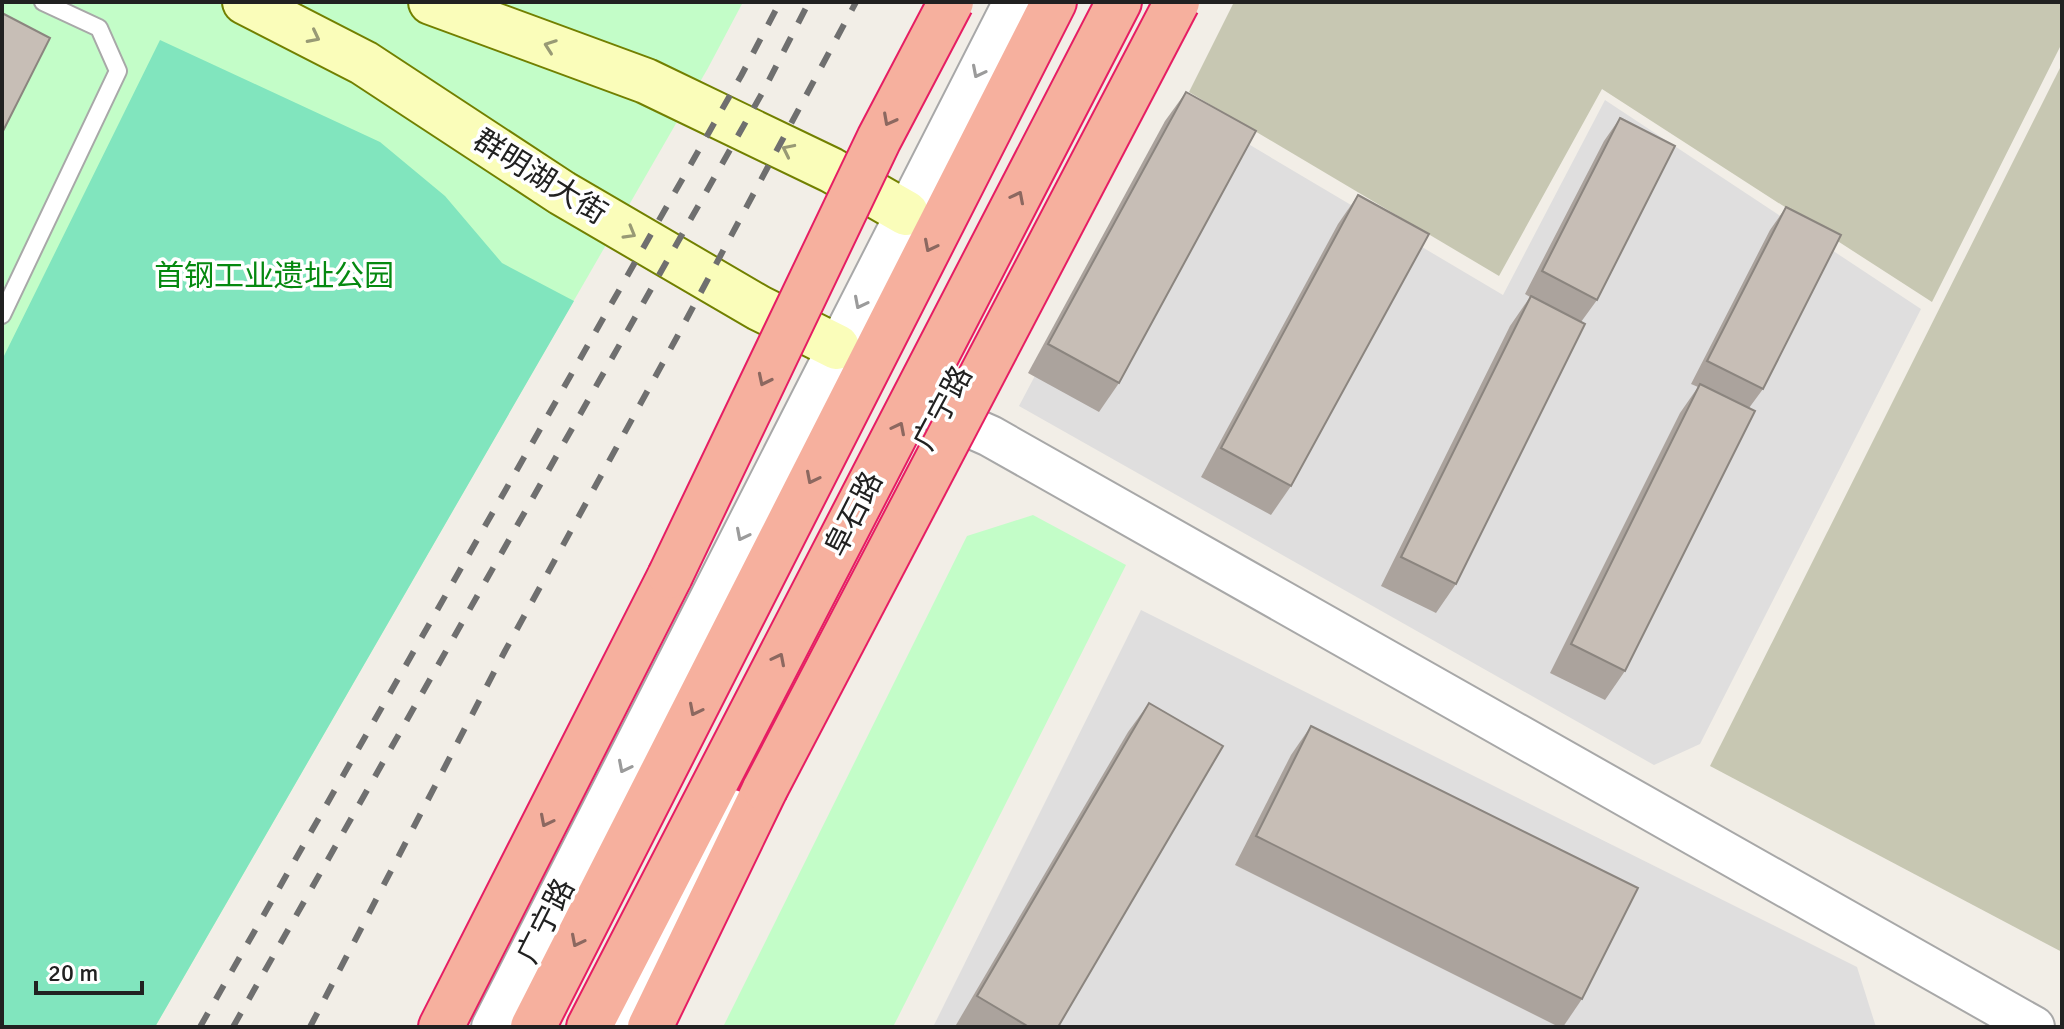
<svg xmlns="http://www.w3.org/2000/svg" width="2064" height="1029" font-family="Signika,'Noto Sans SC',sans-serif">
<rect width="100%" height="100%" fill="#f2eee7"/>
<g fill="#dfdede">
<path d="M1605,100L1921,309L1700,744L1654,765L1019,406L1179,103L1503,295Z"/>
<path d="M1141,610L1857,967L1876,1027H933Z"/>
</g>
<g fill="#c7c7b2">
<path d="M1234,2H2062V43L1932,302L1602,89L1499,276L1189,92Z"/>
<path d="M2062,64V952L1710,766Z"/>
</g>
<g fill="#c3fdc8">
<path d="M2,2H743L708,68L155,1027H2Z"/>
<path d="M1033,515L1126,565L893,1027H723L967,536Z"/>
</g>
<path fill="#81e5be" d="M160,40L380,142L445,196L502,263L574,301L155,1027H2V360Z"/>
<g fill="none" stroke-linecap="round" stroke-linejoin="round">
<g stroke="#a8a8a8" stroke-width="20">
<path id="service" d="M2,315L118,71L99,28L43,2"/>
</g>
<g stroke="#a8a8a8" stroke-width="44">
<g id="tertiary">
<path d="M940,414L990,436L2034,1027"/>
<path d="M492,1027L1014,2"/>
<path d="M621,1027L732,810"/>
</g>
</g>
<g stroke="#728000" stroke-width="48">
<g id="secondary">
<path d="M245,2L364,63L562,193L759,308L837,347"/>
<path d="M431,2L646,81L831,170L906,213"/>
</g>
</g>
<g stroke="#e61e63" stroke-width="48">
<g id="trunk">
<path d="M441,1027L670,576"/>
<path d="M533,1027L1054,2"/>
<path d="M589,1027L1119,2"/>
<path d="M650,1027L765,789"/>
</g>
</g>
<use href="#service" stroke="#fff" stroke-width="16"/>
<use href="#tertiary" stroke="#fff" stroke-width="40"/>
<use href="#secondary" stroke="#fafdba" stroke-width="44"/>
<use href="#trunk" stroke="#f6b09e" stroke-width="44"/>
<g stroke="#6f6f6f" stroke-width="6" stroke-dasharray="16 16" stroke-linecap="butt">
<path d="M200,1027L741,76L780,2"/>
<path d="M233,1027L765,88L809,2"/>
<path d="M310,1027L505,651L677,337L856,2"/>
</g>
<g stroke="#e61e63" stroke-width="48" stroke-linecap="butt">
<g id="trunk-bridge">
<path d="M670,576L879,139L951,2"/>
<path d="M765,789L1177,2"/>
</g>
</g>
<use href="#trunk-bridge" stroke="#f6b09e" stroke-width="44"/>
</g>
<g fill="#aba39d">
<path d="M1186,92L1119,383L1099,412L1028,373L1165,121Z"/>
<path d="M1620,118L1597,300L1581,322L1456,584L1436,613L1381,586L1510,326L1530,297L1525,294L1604,141Z"/>
<path d="M1358,195L1291,486L1271,515L1201,477L1338,224Z"/>
<path d="M1786,207L1763,389L1749,408L1625,671L1605,700L1550,673L1680,413L1698,387L1691,384L1770,230Z"/>
<path d="M1149,703L1058,1027H959L956,1025L1128,732Z"/>
<path d="M1311,726L1582,999L1563,1027H1559L1235,865L1291,755Z"/>
</g>
<g fill="#c7beb6" stroke="#8b857f" stroke-width="2">
<path d="M2,13L50,38L2,133Z"/>
<path d="M1186,92L1256,131L1119,383L1048,344Z"/>
<path d="M1620,118L1675,146L1597,300L1542,271Z"/>
<path d="M1358,195L1429,234L1291,486L1221,448Z"/>
<path d="M1786,207L1841,235L1763,389L1707,361Z"/>
<path d="M1531,296L1585,324L1456,584L1401,557Z"/>
<path d="M1700,384L1755,411L1625,671L1571,644Z"/>
<path d="M1149,703L1223,746L1058,1027H1029L977,996Z"/>
<path d="M1311,726L1638,888L1582,999L1256,836Z"/>
</g>
<defs><path id="oneway-chevron" d="M-2-3.5L2.5 0L-2 3.5" fill="none" stroke-width="1.6" stroke-linecap="round" stroke-linejoin="round" transform="scale(2)"/></defs>
<g stroke="#989a75">
<use href="#oneway-chevron" transform="translate(314 37) rotate(27)"/>
<use href="#oneway-chevron" transform="translate(550 46) rotate(-160)"/>
<use href="#oneway-chevron" transform="translate(788 150) rotate(-154)"/>
<use href="#oneway-chevron" transform="translate(630 233) rotate(30)"/>
</g>
<g stroke="#9b9b9b">
<use href="#oneway-chevron" transform="translate(978 72) rotate(117)"/>
<use href="#oneway-chevron" transform="translate(860 303) rotate(117)"/>
<use href="#oneway-chevron" transform="translate(742 535) rotate(117)"/>
<use href="#oneway-chevron" transform="translate(624 767) rotate(117)"/>
</g>
<g stroke="#8c6860">
<use href="#oneway-chevron" transform="translate(889 120) rotate(118)"/>
<use href="#oneway-chevron" transform="translate(1018 197) rotate(-63)"/>
<use href="#oneway-chevron" transform="translate(930 246) rotate(117)"/>
<use href="#oneway-chevron" transform="translate(764 380) rotate(116)"/>
<use href="#oneway-chevron" transform="translate(899 428) rotate(-63)"/>
<use href="#oneway-chevron" transform="translate(812 478) rotate(117)"/>
<use href="#oneway-chevron" transform="translate(779 659) rotate(-63)"/>
<use href="#oneway-chevron" transform="translate(695 710) rotate(117)"/>
<use href="#oneway-chevron" transform="translate(546 821) rotate(117)"/>
<use href="#oneway-chevron" transform="translate(577 941) rotate(117)"/>
</g>
<g text-anchor="middle" dominant-baseline="central" stroke-width="7" stroke-linejoin="round" paint-order="stroke">
<g font-size="30" fill="#212121" stroke="#fff">
<text transform="translate(540 177) rotate(32)">群明湖大街</text>
<text transform="translate(943 408) rotate(-62)">广宁路</text>
<text transform="translate(854 514) rotate(-63)">阜石路</text>
<text transform="translate(546 921) rotate(-63)">广宁路</text>
</g>
<g font-size="30" fill="#058910" stroke="#fff">
<text x="274" y="276">首钢工业遗址公园</text>
</g>
</g>
<rect width="2064" height="1029" fill="none" stroke="#212121" stroke-width="8"/>
<path d="M36 981v12h106v-12" fill="none" stroke="#212121" stroke-width="4"/>
<text x="48" y="981" font-size="24" fill="#212121" stroke="#ffffff" stroke-width="6" paint-order="stroke">20 m</text>
</svg>
